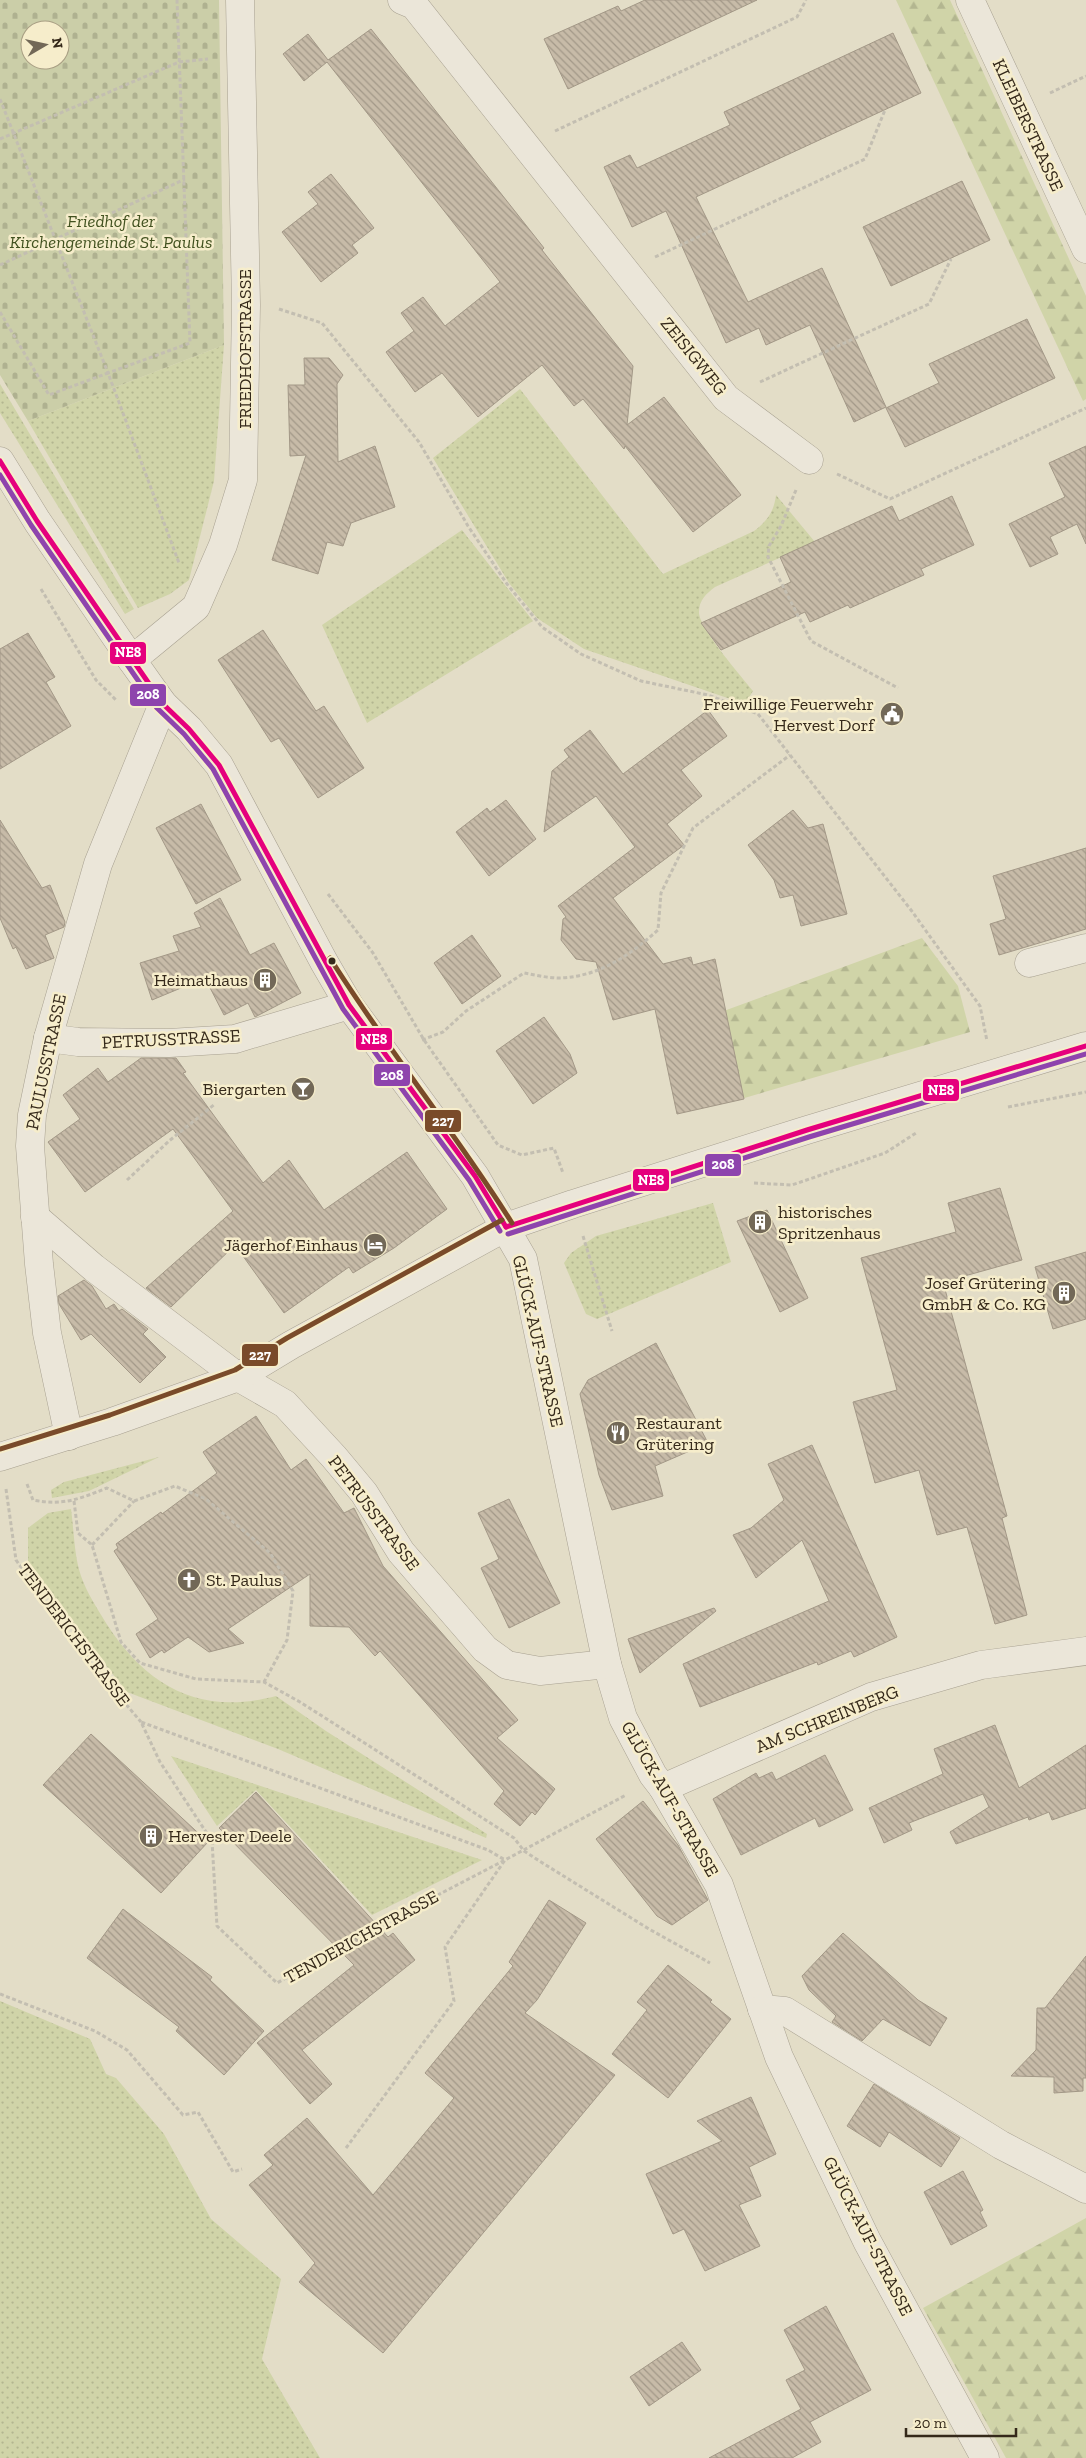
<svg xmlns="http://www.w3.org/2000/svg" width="1086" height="2458" font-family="'Zilla Slab',serif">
<defs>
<pattern id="grass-dots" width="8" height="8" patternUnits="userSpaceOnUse" patternTransform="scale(1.25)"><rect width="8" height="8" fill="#d0d4a8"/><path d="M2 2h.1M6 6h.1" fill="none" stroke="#b3b690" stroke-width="1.8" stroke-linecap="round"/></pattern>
<pattern id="forest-firs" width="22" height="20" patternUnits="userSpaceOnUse" patternTransform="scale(1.25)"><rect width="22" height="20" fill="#d0d4a8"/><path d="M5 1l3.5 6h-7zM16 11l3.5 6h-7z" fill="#b3b690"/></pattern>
<pattern id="cemetery-stones" width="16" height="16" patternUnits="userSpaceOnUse" patternTransform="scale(1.25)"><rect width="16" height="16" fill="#cbcea8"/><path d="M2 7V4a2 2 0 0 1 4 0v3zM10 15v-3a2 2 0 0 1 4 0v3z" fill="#afb190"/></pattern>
<pattern id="building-back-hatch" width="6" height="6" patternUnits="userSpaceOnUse" patternTransform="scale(1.25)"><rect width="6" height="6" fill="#c7bba8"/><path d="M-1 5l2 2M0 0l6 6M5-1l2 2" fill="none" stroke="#a29888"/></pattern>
</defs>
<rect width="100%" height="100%" fill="#e3ddc7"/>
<g fill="url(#grass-dots)">
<path d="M224,345L214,481L189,580L170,594L138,608L28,421Z"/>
<path d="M0,384L134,609L125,614L0,413Z"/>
<path d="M520,389L663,574L754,531C767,521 774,512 776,495L815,542L715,587C706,594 699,600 699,612C698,627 742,677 753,691L745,704L584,649L537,618L509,583L433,458Z"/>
<path d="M462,530L533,621L367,723L322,625Z"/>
<path d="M713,1203L731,1262L597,1319L586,1314L564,1263L571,1253L596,1236Z"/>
<path d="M159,1457L89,1491L52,1498L51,1490L64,1482Z"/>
<path d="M71,1509C74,1530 74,1556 81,1576C87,1593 97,1608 106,1623C147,1687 200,1716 276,1696L326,1731L487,1834L486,1838L278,1749L127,1692L28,1568V1528L48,1513Z"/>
<path d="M171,1756L482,1860L372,1915L256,1790L217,1826Z"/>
<path d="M0,2001L90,2039L106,2074L116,2078L164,2134L211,2219L281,2279L262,2359L320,2458H0Z"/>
</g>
<g fill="url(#forest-firs)">
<path d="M896,0H950L1086,296V399L1083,401Z"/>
<path d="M922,938L958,986L970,1032L741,1099L721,1012Z"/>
<path d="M1086,2218V2458H1006L923,2308Z"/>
</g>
<path fill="url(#cemetery-stones)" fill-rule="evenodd" d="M0,0H219L224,345L28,421L0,375ZM30,30H60V60H30Z"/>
<g fill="url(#building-back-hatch)" stroke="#a39887">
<path d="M645,0H757L568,89L544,39L618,6L621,11Z"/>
<path d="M371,29L544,248L542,250L633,366L627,425L664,397L741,495L693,532L625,446L624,449L583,399L574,406L542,365L478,417L442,373L415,392L386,352L414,331L401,313L423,297L445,326L500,282L327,62L304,81L283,54L308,34L328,60Z"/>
<path d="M893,33L921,93L696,197L748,302L822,268L886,407L854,422L810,325L766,345L759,328L726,343L666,211L632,227L604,167L630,155L637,168L730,125L724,112Z"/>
<path d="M331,174L374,228L352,245L358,253L321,282L282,232L318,204L308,192Z"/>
<path d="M962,181L990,240L891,286L863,227Z"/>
<path d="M1027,319L1055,378L905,447L886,408L939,383L929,364Z"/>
<path d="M304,358H329L343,375L337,384L338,462L375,446L395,507L351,523L343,546L327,542L318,574L272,560L306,455L290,456L288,385H305Z"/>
<path d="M1086,446V544L1077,524L1050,537L1058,554L1030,567L1009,524L1065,497L1049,463Z"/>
<path d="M952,496L974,545L921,569L924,575L850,608L848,605L810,622L805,612L721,650L701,623L791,582L780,557L892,506L899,521Z"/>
<path d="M263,630L316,711L324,706L364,768L318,798L279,738L271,742L218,660Z"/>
<path d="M28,633L55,677L46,682L71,726L0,769V649Z"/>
<path d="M708,710L727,736L681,770L702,796L667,824L684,845L613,898L663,964L691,957L693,965L715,959L744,1099L677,1114L655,1009L613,1020L596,962L576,959L561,940L563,919L566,917L558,906L635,847L596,796L544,832L552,771L569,757L564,750L590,730L623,774Z"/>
<path d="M506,800L536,839L489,876L456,832L487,808L490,812Z"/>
<path d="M201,804L241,880L196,904L156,828Z"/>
<path d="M793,810L808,828L823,824L847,914L801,926L793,895L780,898L774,880L748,845Z"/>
<path d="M0,820L42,888L50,885L65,922L64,927L45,935L54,958L26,969L16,947L13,949L0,918Z"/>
<path d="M1086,848V929L999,955L990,924L1006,919L993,876Z"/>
<path d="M220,898L250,955L274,943L301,993L255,1017L248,1003L224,1015L205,978L152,1000L140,963L179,951L173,936L201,927L194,913Z"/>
<path d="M472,935L501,976L462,1004L434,963Z"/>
<path d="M544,1017L570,1054L577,1073L533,1104L496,1051Z"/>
<path d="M141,1058H176L186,1072L183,1073L263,1183L289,1160L324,1210L407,1152L447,1209L394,1248L353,1273L349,1267L284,1313L235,1245L171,1307L146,1288L233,1211L173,1129L85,1192L48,1142L80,1119L63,1095L98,1068L108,1082Z"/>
<path d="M1000,1188L1022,1260L943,1282L1007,1516L1002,1518L1027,1615L995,1624L967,1527L937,1535L919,1470L875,1483L853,1402L897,1390L861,1258L956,1232L948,1203Z"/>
<path d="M767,1210L808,1298L780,1312L737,1221Z"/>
<path d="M1086,1252V1319L1053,1329L1035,1267Z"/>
<path d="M84,1280L92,1286L106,1309L114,1304L119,1311L122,1309L148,1329L143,1334L166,1357L140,1383L91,1334L81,1340L59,1304L58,1296Z"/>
<path d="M656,1343L708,1443L655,1466L663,1496L612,1510L599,1475L580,1394L588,1380Z"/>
<path d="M256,1416L291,1470L306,1459L344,1513L354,1508L383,1566L518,1720L497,1738L555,1789L535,1815L532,1812L520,1826L494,1804L504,1791L380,1651L375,1656L349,1627L310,1626V1574L228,1629L244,1643L209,1652L188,1637L164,1653L162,1650L150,1658L136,1634L158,1619L114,1551L118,1548L116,1544L161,1512L162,1514L217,1473L203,1452Z"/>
<path d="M812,1445L897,1637L854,1657L851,1651L818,1665L817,1662L700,1707L683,1664L829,1601L802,1540L756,1578L733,1535L751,1528L784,1500L768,1464Z"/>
<path d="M509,1499L560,1603L509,1628L481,1568L499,1559L478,1513Z"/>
<path d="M714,1608L716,1611L640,1673L628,1639Z"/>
<path d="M995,1725L1019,1788L1086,1745V1808L1052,1820L1049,1812L1029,1820L1028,1817L956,1844L950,1832L989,1807L983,1794L909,1823L912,1830L884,1843L869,1808L943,1774L934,1749Z"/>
<path d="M91,1734L208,1842L161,1893L43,1785Z"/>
<path d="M825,1755L853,1810L819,1827L815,1818L741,1855L713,1799L756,1773L759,1778L772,1772L776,1780Z"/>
<path d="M256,1792L388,1937L393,1933L415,1960L302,2050L332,2084L310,2104L257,2043L354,1965L219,1828Z"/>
<path d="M643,1801L678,1845L708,1900L672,1925L657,1916L596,1839Z"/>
<path d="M549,1900L586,1923L537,2000L525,2013L615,2075L383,2353L299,2282L315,2263L249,2185L273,2165L264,2155L307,2118L373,2195L454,2098L425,2073L513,1966L509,1962Z"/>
<path d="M123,1909L212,1977L210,1980L264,2031L224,2075L176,2031L179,2027L87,1958Z"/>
<path d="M843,1933L918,2000L947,2018L930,2046L883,2019L862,2041L832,2022L836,2016L809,1990L802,1976Z"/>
<path d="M1086,1956V2078H1083V2091L1054,2093V2077L1011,2076L1036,2050L1037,2008H1045Z"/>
<path d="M668,1965L712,2000L710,2002L731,2019L668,2098L612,2054L647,2010L637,2002Z"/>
<path d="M874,2084L960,2138L941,2167L889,2132L880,2147L847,2126Z"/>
<path d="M751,2097L776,2154L749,2167L761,2196L739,2205L760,2246L705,2271L684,2229L673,2234L646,2174L722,2141L697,2121Z"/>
<path d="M963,2171L983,2210L980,2212L987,2226L951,2245L924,2192Z"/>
<path d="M826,2306L871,2390L810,2422L821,2442L792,2458H709L801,2409L786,2380L805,2370L784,2330Z"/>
<path d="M682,2342L701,2370L649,2406L630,2377Z"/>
</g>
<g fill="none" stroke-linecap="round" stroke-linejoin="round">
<g stroke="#a8a191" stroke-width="29">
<g id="minor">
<path d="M402,0L414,5L726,398L809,460"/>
<path d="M970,0L1086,249"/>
<path d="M0,461L37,521L131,659L163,704L189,729L219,765L324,962L349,1005L475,1176L523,1259L607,1664L623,1718L653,1775L663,1788L719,1885L779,2057L867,2241L985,2458"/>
<path d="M131,659L145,649L196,607L223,545L243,480L246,305L240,0"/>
<path d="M1029,963L1086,948"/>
<path d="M48,1038L78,1042L169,1043L235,1039L349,1005"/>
<path d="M35,1217L94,1268L238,1377L285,1404L334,1457L364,1493L401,1552L485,1649L507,1665L540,1671L607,1664"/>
<path d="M69,1436L47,1333L39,1264L30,1146L32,1115L48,1038L98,864L163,704"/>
<path d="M0,1457L112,1422L238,1377L291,1345L506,1227L573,1204L807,1130L1086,1046"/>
<path d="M663,1788L871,1697L981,1665L1086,1651"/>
<path d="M762,2009L785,2011L1001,2145L1086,2189"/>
</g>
</g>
<g stroke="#c3beb1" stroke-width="3" stroke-dasharray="4 2.5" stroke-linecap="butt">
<path d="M1050,93L1086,76"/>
<path d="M0,99L108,373L190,343L177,0"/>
<path d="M555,131L797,17L806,0"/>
<path d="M0,139L179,62L208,59"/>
<path d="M655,257L865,159L885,110"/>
<path d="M0,265L185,179"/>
<path d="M279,309L322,323L419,442L468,526L507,584L542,627L581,654L641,681L708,695L758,714L911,910L980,1006L987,1041"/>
<path d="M0,312L49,395L108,373L179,563"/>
<path d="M760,382L929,304L951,259"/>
<path d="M837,474L890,499L1086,408"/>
<path d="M796,490L781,526L769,546L768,557L811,641L898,688"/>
<path d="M41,589L96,680L117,701"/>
<path d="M328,894L373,953L424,1040L498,1145L522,1155L554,1148L563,1173"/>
<path d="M422,1040L443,1032L466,1011L524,973C535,975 548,978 559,978C599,977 630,955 658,930L661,893L693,828L790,755"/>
<path d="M1008,1107L1086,1092"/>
<path d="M127,1180L169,1141L215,1104"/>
<path d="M754,1183L792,1185L885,1153L916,1133"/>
<path d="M583,1236L612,1331"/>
<path d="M27,1484L33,1500C63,1506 79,1499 107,1488L134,1501L175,1486L206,1499L270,1553L293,1591L287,1640L264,1682"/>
<path d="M6,1489L16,1560L76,1645L141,1722"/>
<path d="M74,1501L78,1533L92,1545L121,1642L140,1663L196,1679L264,1682L300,1702L514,1838L524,1851L541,1862L649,1929L710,1963"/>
<path d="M92,1545L134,1501"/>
<path d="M0,1994L95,2031L127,2050L183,2115L198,2112L233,2172L242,2169"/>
<path d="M346,2148L454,2001L445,1947L505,1860L488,1850L141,1722L160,1762L212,1841L217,1926L277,1983L363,1934L505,1860L626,1795"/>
</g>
<use href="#minor" stroke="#ebe6d9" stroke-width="28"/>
<g stroke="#f6edcb" stroke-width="9">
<g id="bus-1">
<path d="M0,461L37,521L163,704L189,729L219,765L349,1005L475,1176L506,1227"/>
<path d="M506,1227L807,1130L1086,1046"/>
</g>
</g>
<g stroke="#f6edcb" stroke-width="9">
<g id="bus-2">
<path d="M0,475L31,525L157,708L184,734L213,769L343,1009L469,1180L500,1231"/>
<path d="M508,1234L809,1137L1086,1054"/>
</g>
</g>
<g stroke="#f6edcb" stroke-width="9">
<g id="bus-3">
<path d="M330,958C387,1049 455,1132 512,1223"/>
<path d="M0,1449L110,1415L235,1370L287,1338L502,1220"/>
</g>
</g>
<use href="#bus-1" stroke="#e5007d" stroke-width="5"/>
<use href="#bus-2" stroke="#8e44ad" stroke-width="5"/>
<use href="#bus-3" stroke="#7a4b2a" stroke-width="5"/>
</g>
<defs>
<g id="civic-disc" transform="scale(1.25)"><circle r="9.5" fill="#726857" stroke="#f6edcb"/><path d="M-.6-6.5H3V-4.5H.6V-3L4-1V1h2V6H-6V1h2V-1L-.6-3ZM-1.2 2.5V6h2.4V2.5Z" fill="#fff"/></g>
<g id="building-disc" transform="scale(1.25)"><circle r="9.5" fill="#726857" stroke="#f6edcb"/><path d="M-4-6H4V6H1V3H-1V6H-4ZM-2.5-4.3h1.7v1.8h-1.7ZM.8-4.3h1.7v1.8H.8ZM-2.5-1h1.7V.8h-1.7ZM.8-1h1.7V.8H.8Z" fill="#fff"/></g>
<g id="bar-disc" transform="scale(1.25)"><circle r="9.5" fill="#726857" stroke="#f6edcb"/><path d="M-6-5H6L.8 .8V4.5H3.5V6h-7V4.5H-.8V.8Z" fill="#fff"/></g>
<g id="hotel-disc" transform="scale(1.25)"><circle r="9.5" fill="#726857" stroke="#f6edcb"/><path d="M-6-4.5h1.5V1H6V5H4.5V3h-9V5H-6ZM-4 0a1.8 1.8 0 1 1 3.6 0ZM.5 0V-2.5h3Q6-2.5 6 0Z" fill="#fff"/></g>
<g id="restaurant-disc" transform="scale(1.25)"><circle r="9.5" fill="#726857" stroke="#f6edcb"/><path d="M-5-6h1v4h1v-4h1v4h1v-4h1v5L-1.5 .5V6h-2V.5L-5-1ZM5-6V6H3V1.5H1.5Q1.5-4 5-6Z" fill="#fff"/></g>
<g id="church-disc" transform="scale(1.25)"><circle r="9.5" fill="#726857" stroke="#f6edcb"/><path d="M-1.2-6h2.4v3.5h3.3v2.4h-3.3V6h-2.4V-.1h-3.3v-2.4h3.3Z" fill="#fff"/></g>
</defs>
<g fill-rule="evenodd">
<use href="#civic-disc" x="892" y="714"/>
<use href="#building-disc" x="265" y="980"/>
<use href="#bar-disc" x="303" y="1089"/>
<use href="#building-disc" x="760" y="1222"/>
<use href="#hotel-disc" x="375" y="1245"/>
<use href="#building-disc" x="1064" y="1293"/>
<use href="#restaurant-disc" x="618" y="1433"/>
<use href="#church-disc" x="189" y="1580"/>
<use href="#building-disc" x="151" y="1836"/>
</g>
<circle fill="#35291a" stroke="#f6edcb" stroke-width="2" cx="332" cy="961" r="4.5"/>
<g text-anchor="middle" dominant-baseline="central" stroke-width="5" stroke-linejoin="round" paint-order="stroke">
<g font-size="18" fill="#35291a" stroke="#f6edcb">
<text transform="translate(1028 125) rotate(65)">KLEIBERSTRASSE</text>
<text transform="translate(245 349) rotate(-90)">FRIEDHOFSTRASSE</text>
<text transform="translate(694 356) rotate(51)">ZEISIGWEG</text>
<text transform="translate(171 1039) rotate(-3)">PETRUSSTRASSE</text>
<text transform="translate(46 1062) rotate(-78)">PAULUSSTRASSE</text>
<text transform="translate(538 1341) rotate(77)">GLÜCK-AUF-STRASSE</text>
<text transform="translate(374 1513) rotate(53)">PETRUSSTRASSE</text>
<text transform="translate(74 1635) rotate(53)">TENDERICHSTRASSE</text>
<text transform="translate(827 1719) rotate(-22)">AM SCHREINBERG</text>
<text transform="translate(670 1799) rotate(60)">GLÜCK-AUF-STRASSE</text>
<text transform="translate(361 1937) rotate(-29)">TENDERICHSTRASSE</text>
<text transform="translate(868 2236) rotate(63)">GLÜCK-AUF-STRASSE</text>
</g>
<g font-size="18" font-style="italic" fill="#425220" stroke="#f6edcb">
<text x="111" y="221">Friedhof der<tspan x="111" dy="21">Kirchengemeinde St. Paulus</tspan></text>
</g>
<g font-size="18" fill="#35291a" stroke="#f6edcb" text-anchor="end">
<text x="874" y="704">Freiwillige Feuerwehr<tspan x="874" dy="21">Hervest Dorf</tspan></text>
<text x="248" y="980">Heimathaus</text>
<text x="286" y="1089">Biergarten</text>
<text x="778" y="1212" text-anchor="start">historisches<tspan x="778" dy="21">Spritzenhaus</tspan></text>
<text x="358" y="1245">Jägerhof Einhaus</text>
<text x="1046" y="1283">Josef Grütering<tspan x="1046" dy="21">GmbH &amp; Co. KG</tspan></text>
<text x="636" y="1423" text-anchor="start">Restaurant<tspan x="636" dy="21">Grütering</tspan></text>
<text x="206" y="1580" text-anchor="start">St. Paulus</text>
<text x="168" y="1836" text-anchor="start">Hervester Deele</text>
</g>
</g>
<g stroke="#f6edcb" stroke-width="2">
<rect x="109" y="641" width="38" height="24" rx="5" fill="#e5007d"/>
<rect x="129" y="683" width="38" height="24" rx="5" fill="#8e44ad"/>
<rect x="355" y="1027" width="38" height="24" rx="5" fill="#e5007d"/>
<rect x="373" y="1063" width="38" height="24" rx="5" fill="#8e44ad"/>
<rect x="922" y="1078" width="38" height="24" rx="5" fill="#e5007d"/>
<rect x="424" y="1109" width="38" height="24" rx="5" fill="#7a4b2a"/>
<rect x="704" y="1153" width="38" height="24" rx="5" fill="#8e44ad"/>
<rect x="632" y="1168" width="38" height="24" rx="5" fill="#e5007d"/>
<rect x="241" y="1343" width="38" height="24" rx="5" fill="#7a4b2a"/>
</g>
<g font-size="14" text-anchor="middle" font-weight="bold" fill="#fff">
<text x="128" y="657">NE8</text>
<text x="148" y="699">208</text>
<text x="374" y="1044">NE8</text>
<text x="392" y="1080">208</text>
<text x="941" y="1095">NE8</text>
<text x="443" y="1126">227</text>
<text x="723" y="1169">208</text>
<text x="651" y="1185">NE8</text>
<text x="260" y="1360">227</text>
</g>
<g transform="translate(45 45) rotate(81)"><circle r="24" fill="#f6edcb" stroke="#a99f84"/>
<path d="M0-4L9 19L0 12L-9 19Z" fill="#726857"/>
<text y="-8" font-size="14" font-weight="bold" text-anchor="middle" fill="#35291a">N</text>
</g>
<path d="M906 2428v8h110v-8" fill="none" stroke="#35291a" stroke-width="2.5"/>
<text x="914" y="2428" font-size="15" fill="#35291a" stroke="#f6edcb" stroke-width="4" paint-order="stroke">20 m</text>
</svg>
